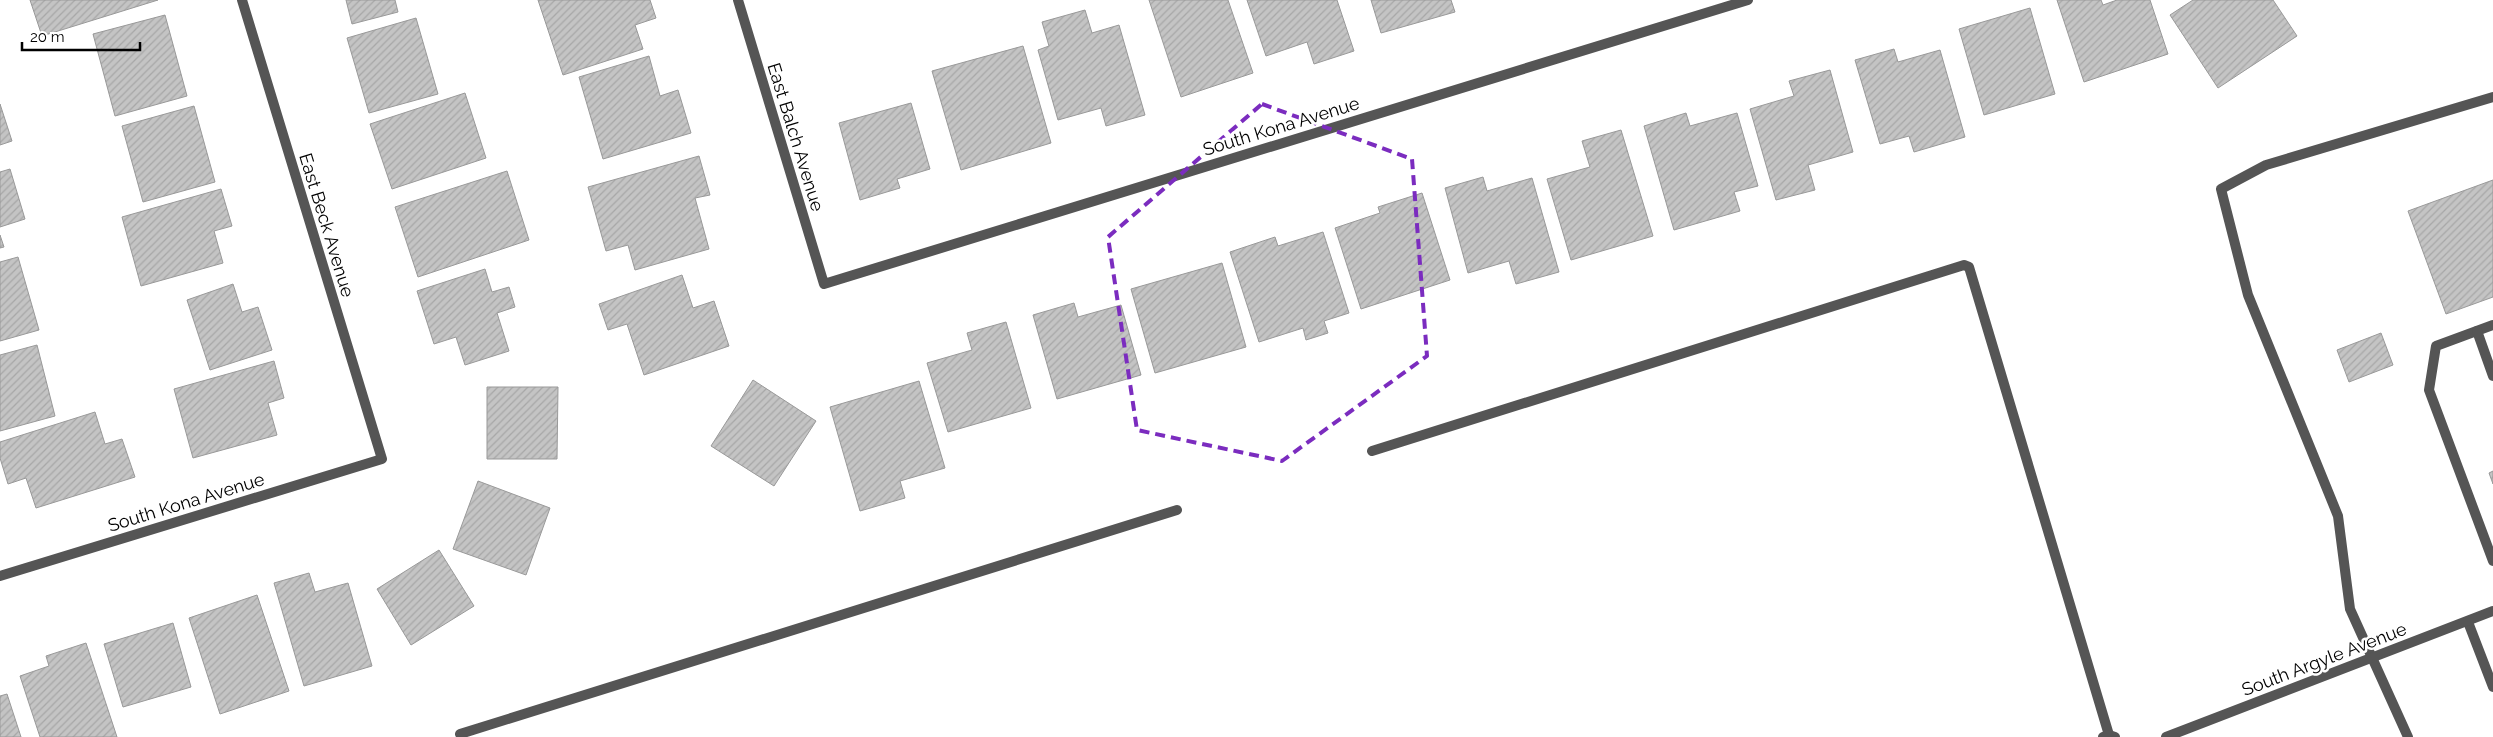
<svg xmlns="http://www.w3.org/2000/svg" width="2493" height="737" font-family="Raleway,sans-serif">
<defs>
<pattern id="building-hatch" width="6" height="6" patternUnits="userSpaceOnUse" patternTransform="scale(1.25)"><rect width="6" height="6" fill="#c4c4c4"/><path d="M-1 1l2-2M0 6l6-6M5 7l2-2" fill="none" stroke="#a7a7a7"/></pattern>
</defs>
<rect width="100%" height="100%" fill="#fff"/>
<g fill="url(#building-hatch)" stroke="#999">
<path d="M30,0H158L42,36Z"/>
<path d="M346,0H395L398,12L352,24Z"/>
<path d="M538,0H650L656,18L635,25L643,49L563,75Z"/>
<path d="M1149,0H1228L1253,73L1181,97Z"/>
<path d="M1247,0H1337L1354,51L1314,64L1307,42L1266,56Z"/>
<path d="M1371,0H1451L1455,12L1381,33Z"/>
<path d="M2057,0H2101L2103,5L2117,0H2150L2168,54L2084,82Z"/>
<path d="M2193,0H2273L2297,36L2218,88L2170,15Z"/>
<path d="M2030,8L2055,94L1984,115L1959,29Z"/>
<path d="M1085,10L1092,33L1119,25L1145,115L1106,126L1101,108L1058,120L1038,50L1049,46L1042,22Z"/>
<path d="M165,15L187,96L115,116L93,34Z"/>
<path d="M416,18L438,94L369,113L347,38Z"/>
<path d="M1023,46L1051,143L961,170L932,71Z"/>
<path d="M1894,49L1898,62L1940,50L1965,137L1914,152L1909,136L1880,144L1855,60Z"/>
<path d="M649,56L660,96L678,90L691,133L603,159L579,77Z"/>
<path d="M1830,70L1853,152L1808,165L1815,190L1776,200L1750,109L1794,96L1789,81Z"/>
<path d="M465,93L486,158L392,189L370,124Z"/>
<path d="M911,103L930,169L897,179L900,188L860,200L839,123Z"/>
<path d="M0,104L12,141L0,145Z"/>
<path d="M194,106L215,182L143,202L122,126Z"/>
<path d="M1686,113L1690,126L1737,113L1758,186L1734,192L1740,211L1674,230L1644,126Z"/>
<path d="M1621,130L1653,236L1571,260L1547,179L1590,167L1582,141Z"/>
<path d="M699,156L710,195L695,198L709,249L635,270L628,245L606,251L588,187Z"/>
<path d="M10,169L25,219L0,227V172Z"/>
<path d="M507,171L529,240L418,277L395,207Z"/>
<path d="M1483,177L1487,191L1532,178L1559,272L1516,284L1509,261L1468,273L1445,188Z"/>
<path d="M2493,180V297L2446,314L2408,211Z"/>
<path d="M221,189L232,226L214,231L223,263L141,286L122,217Z"/>
<path d="M1422,193L1450,280L1361,309L1335,228L1380,213L1378,207Z"/>
<path d="M1323,232L1349,313L1324,321L1328,333L1306,340L1303,328L1259,342L1230,252L1275,237L1278,246Z"/>
<path d="M0,235L4,247L0,248Z"/>
<path d="M18,257L39,330L0,341V262Z"/>
<path d="M1222,263L1246,347L1155,373L1131,289Z"/>
<path d="M485,269L492,292L509,287L515,307L497,313L509,351L465,365L456,337L434,344L417,291Z"/>
<path d="M682,275L693,308L714,301L729,346L644,375L627,324L608,330L599,304Z"/>
<path d="M233,284L242,312L258,307L272,350L210,370L187,300Z"/>
<path d="M1074,303L1078,317L1121,305L1141,375L1057,399L1033,315Z"/>
<path d="M1006,322L1031,408L948,432L927,363L972,350L967,333Z"/>
<path d="M2381,333L2393,365L2349,382L2337,350Z"/>
<path d="M37,345L55,416L0,431V355Z"/>
<path d="M274,361L284,398L268,403L277,435L193,458L174,389Z"/>
<path d="M753,380L816,421L774,486L711,446Z"/>
<path d="M919,381L945,468L900,481L905,498L860,511L830,407Z"/>
<path d="M487,387H558L557,459H487Z"/>
<path d="M95,412L105,444L122,439L135,477L36,508L26,478L8,484L0,458V442Z"/>
<path d="M2493,471V484L2489,473Z"/>
<path d="M478,481L550,508L526,575L453,549Z"/>
<path d="M439,550L474,606L411,645L377,589Z"/>
<path d="M309,573L315,592L348,583L372,666L304,686L274,583Z"/>
<path d="M257,595L289,691L220,714L189,618Z"/>
<path d="M173,623L191,687L123,707L104,644Z"/>
<path d="M86,643L117,737H40L20,676L49,666L46,656Z"/>
<path d="M7,694L21,737H0V696Z"/>
</g>
<g fill="none" stroke-linecap="round" stroke-linejoin="round">
<g stroke="#555" stroke-width="10">
<path d="M2493,325L2436,346L2429,390L2493,561"/>
<path d="M2477,331L2493,376"/>
<path d="M1372,451L1964,265L1969,267L2109,735"/>
<path d="M2468,622L2493,687"/>
<path d="M460,734L1177,510"/>
<path d="M2408,737L2350,609L2338,516L2248,295L2221,189L2266,165L2493,97"/>
</g>
<g stroke="#555" stroke-width="10">
<path d="M738,0L824,284L1748,0"/>
<path d="M0,576L382,459L242,0"/>
<path d="M2103,737L2109,735L2115,737"/>
<path d="M2166,737L2493,611"/>
</g>
</g>
<path fill="none" stroke="#7b2cbf" stroke-width="4" stroke-dasharray="10 6" stroke-linejoin="round" d="M1262,104L1412,159L1427,356L1282,461L1137,430L1108,237Z"/>
<g text-anchor="middle" dominant-baseline="central" stroke-width="5" stroke-linejoin="round" paint-order="stroke">
<g font-size="18" fill="#000" stroke="#fff">
<text transform="translate(1281 126) rotate(-17)">South Kona Avenue</text>
<text transform="translate(796 137) rotate(73)">East Balch Avenue</text>
<text transform="translate(327 225) rotate(73)">East Beck Avenue</text>
<text transform="translate(186 502) rotate(-17)">South Kona Avenue</text>
<text transform="translate(2324 659) rotate(-21)">South Argyle Avenue</text>
</g>
</g>
<path d="M22 42v8h118v-8" fill="none" stroke="#000000" stroke-width="2.5"/>
<text x="30" y="42" font-size="15" fill="#000000" stroke="#ffffff" stroke-width="4" paint-order="stroke">20 m</text>
</svg>
